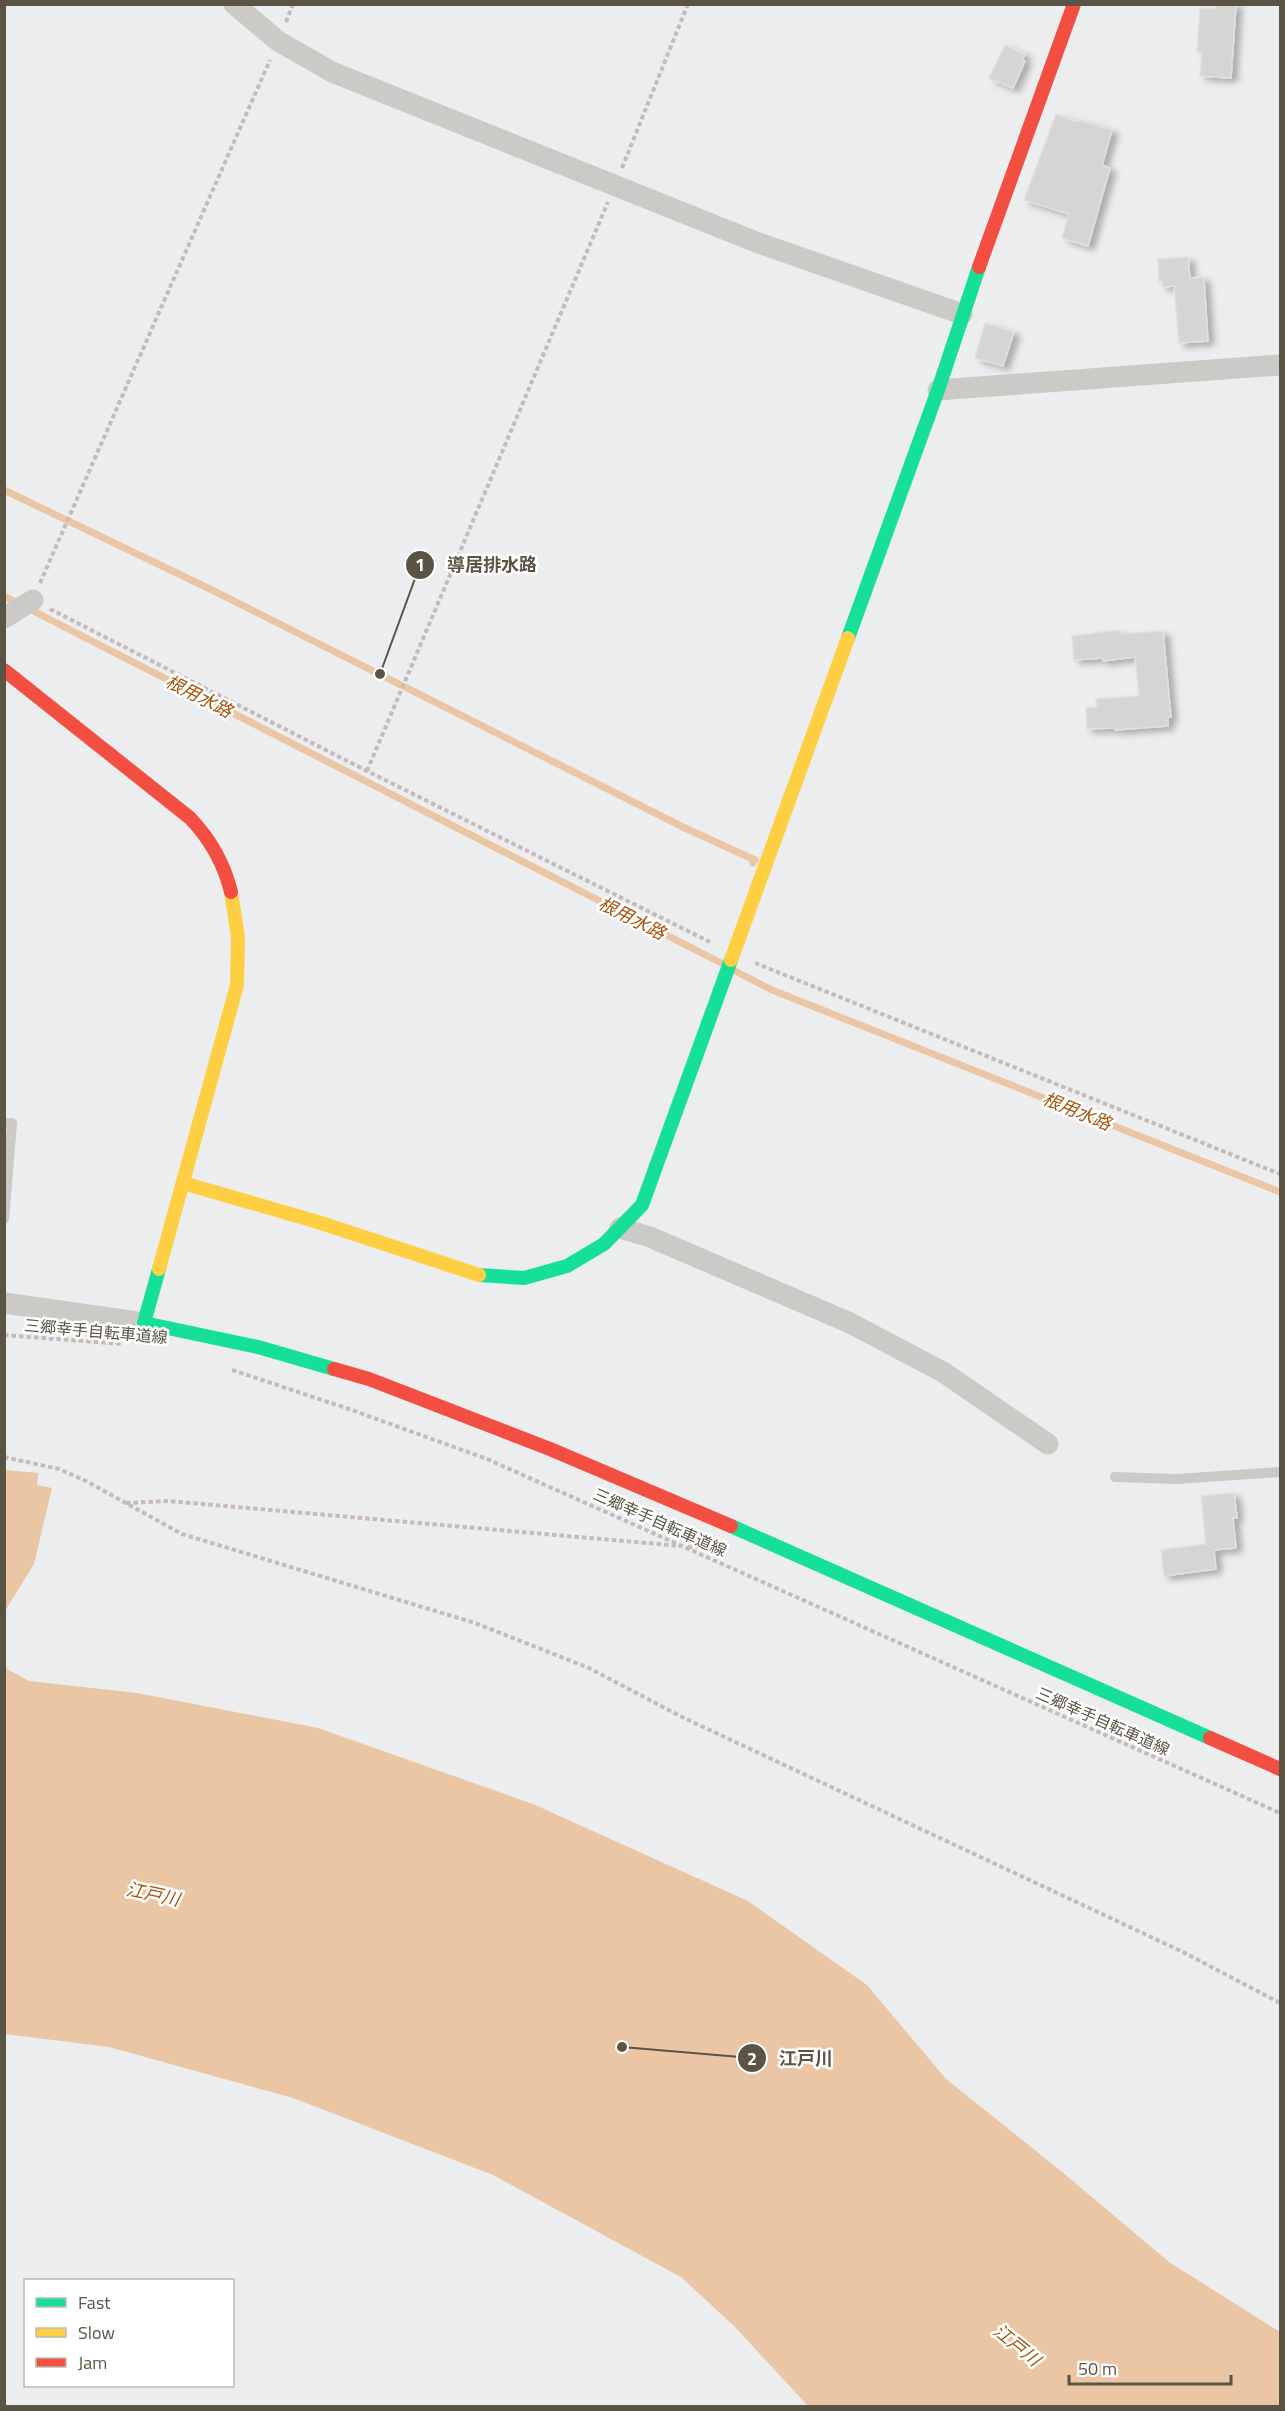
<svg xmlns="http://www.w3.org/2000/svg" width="1285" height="2411" font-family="'Titillium Web','Noto Sans JP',sans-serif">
<defs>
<filter id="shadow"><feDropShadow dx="6" dy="4" stdDeviation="3" flood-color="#0004"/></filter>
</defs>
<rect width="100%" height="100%" fill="#ecedee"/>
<g fill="#ebc6a5">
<path d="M5,1470L38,1473L37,1485L52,1488L34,1564L5,1611Z"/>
<path d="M4,1662L7,1669L29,1681L137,1693L318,1728L533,1804L748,1901L867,1985L946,2079L1061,2171L1169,2262L1280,2332V2406H808L735,2327L681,2277L493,2175L293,2098L109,2047L5,2034Z"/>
</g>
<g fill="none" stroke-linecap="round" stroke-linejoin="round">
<g stroke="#ebc6a5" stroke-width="7">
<path d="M4,490L214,591L685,828L755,860L753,863"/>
<path d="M4,596L723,964"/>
<path d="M735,971L772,990L1280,1192"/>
</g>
</g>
<g fill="#d5d5d3" stroke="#dfe0df" stroke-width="1.5" filter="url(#shadow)">
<path d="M1215,4H1236L1231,78L1200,76L1202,52H1197L1200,8L1216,9Z"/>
<path d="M1005,45L1025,54L1022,60L1025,61L1013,88L989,78Z"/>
<path d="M1056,114L1078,122L1079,120L1112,130L1102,165L1110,168L1088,246L1062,238L1069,214L1024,200Z"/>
<path d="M1188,257L1190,278L1203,277L1204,280L1208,341L1179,343L1174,286L1163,287L1162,281H1159L1158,259Z"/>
<path d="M985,323L1014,332L1003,366L975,358Z"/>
<path d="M1119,630L1120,634L1163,631L1171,717H1168V726L1115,730V728L1087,729L1086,708L1097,707L1096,699L1139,696L1135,657L1103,661L1102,658L1074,660L1072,636Z"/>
<path d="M1234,1493L1237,1518H1233L1236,1548L1214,1550L1216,1569L1164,1576L1161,1550L1206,1544L1201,1496Z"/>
</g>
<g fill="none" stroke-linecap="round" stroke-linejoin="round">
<g stroke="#c6baba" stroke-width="4" stroke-dasharray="4.5 3" stroke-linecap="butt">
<path d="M286,22L293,4"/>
<path d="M622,168L688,4"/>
<path d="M40,583L270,60"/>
<path d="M50,609L367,771L710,942"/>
<path d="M367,771L608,202"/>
<path d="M755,963L1280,1174"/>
<path d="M4,1335L123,1344"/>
<path d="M232,1370L349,1409L487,1459L1280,1813"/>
<path d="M4,1457L59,1469L86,1481L182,1534L475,1623L589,1668L682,1717L1183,1952L1280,2003"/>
<path d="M126,1503L168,1501L681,1546"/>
<path d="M688,1547H711"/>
</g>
<g stroke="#cbcac7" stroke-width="10">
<path d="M4,1123H12L4,1219"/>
<path d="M1115,1477L1177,1479L1280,1472"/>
</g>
<g stroke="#cbcac7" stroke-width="21">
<path d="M234,4L278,41L332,72L756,242L962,314"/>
<path d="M938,390L1280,365"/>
<path d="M4,618L33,600"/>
<path d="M620,1228L650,1237L850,1323L943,1372L1048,1444"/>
<path d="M4,1303L144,1323"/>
</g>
<g stroke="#16e098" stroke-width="14">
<path d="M848,638L938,390L979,267"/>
<path d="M159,1269L144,1323L258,1347L334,1369"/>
<path d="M479,1275L524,1278L567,1266L604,1244L642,1205L731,960"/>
<path d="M731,1526L1210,1738"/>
</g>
<g stroke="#ffcf43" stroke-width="14">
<path d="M731,960L848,638"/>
<path d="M183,1183L318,1222L479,1275"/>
<path d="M159,1269L237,985L238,937L231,892"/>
</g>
<g stroke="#f24e42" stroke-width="14">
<path d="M979,267L1074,4"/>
<path d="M4,670L190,818C211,840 224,863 231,892"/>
<path d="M334,1369L369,1379L550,1449L731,1526"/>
<path d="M1210,1738L1280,1769"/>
</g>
</g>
<g text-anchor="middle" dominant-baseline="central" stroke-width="5" stroke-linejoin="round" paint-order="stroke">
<g font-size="16" fill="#595444" stroke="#fff">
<text transform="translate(96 1331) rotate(5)">三郷幸手自転車道線</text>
<text transform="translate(660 1522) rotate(24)">三郷幸手自転車道線</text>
<text transform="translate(1103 1721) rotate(24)">三郷幸手自転車道線</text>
</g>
<g font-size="18" font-style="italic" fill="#a3560d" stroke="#fff">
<text transform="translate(199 696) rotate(27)">根用水路</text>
<text transform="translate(632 918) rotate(27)">根用水路</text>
<text transform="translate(1077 1111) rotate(22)">根用水路</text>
<text transform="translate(153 1894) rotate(12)">江戸川</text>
<text transform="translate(1017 2345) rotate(39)">江戸川</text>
</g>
</g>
<path fill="none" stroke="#595444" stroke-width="2" d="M380 674L420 565M622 2047L752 2058"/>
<g fill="#595444" stroke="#fff" stroke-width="2">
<circle cx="380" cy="674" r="6"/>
<circle cx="622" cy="2047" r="6"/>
<circle cx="420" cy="565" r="15"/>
<circle cx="752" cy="2058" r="15"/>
</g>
<g font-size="18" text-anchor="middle" font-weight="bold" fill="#fff">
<text x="420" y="571">1</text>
<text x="752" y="2065">2</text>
</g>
<g font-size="18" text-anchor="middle" font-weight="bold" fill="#595444" stroke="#fff" stroke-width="5" stroke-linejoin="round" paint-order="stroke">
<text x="492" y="571">導居排水路</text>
<text x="806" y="2065">江戸川</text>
</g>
<rect width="1285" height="2411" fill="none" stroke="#595444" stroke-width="12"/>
<rect x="24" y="2279" width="210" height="108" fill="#ffffff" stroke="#bdbbb4" stroke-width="1.5"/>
<rect x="36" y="2298" width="30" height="9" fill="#16e098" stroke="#bdbbb4" stroke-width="1.5"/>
<text x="78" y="2309" font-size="18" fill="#595444">Fast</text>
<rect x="36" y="2328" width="30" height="9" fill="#ffcf43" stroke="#bdbbb4" stroke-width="1.5"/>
<text x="78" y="2339" font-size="18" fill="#595444">Slow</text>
<rect x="36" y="2358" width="30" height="9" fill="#f24e42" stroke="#bdbbb4" stroke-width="1.5"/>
<text x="78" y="2369" font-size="18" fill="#595444">Jam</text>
<path d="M1069 2375v9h162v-9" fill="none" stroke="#595444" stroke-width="3"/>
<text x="1078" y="2375" font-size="18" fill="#595444" stroke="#ffffff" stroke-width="4.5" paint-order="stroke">50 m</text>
</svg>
